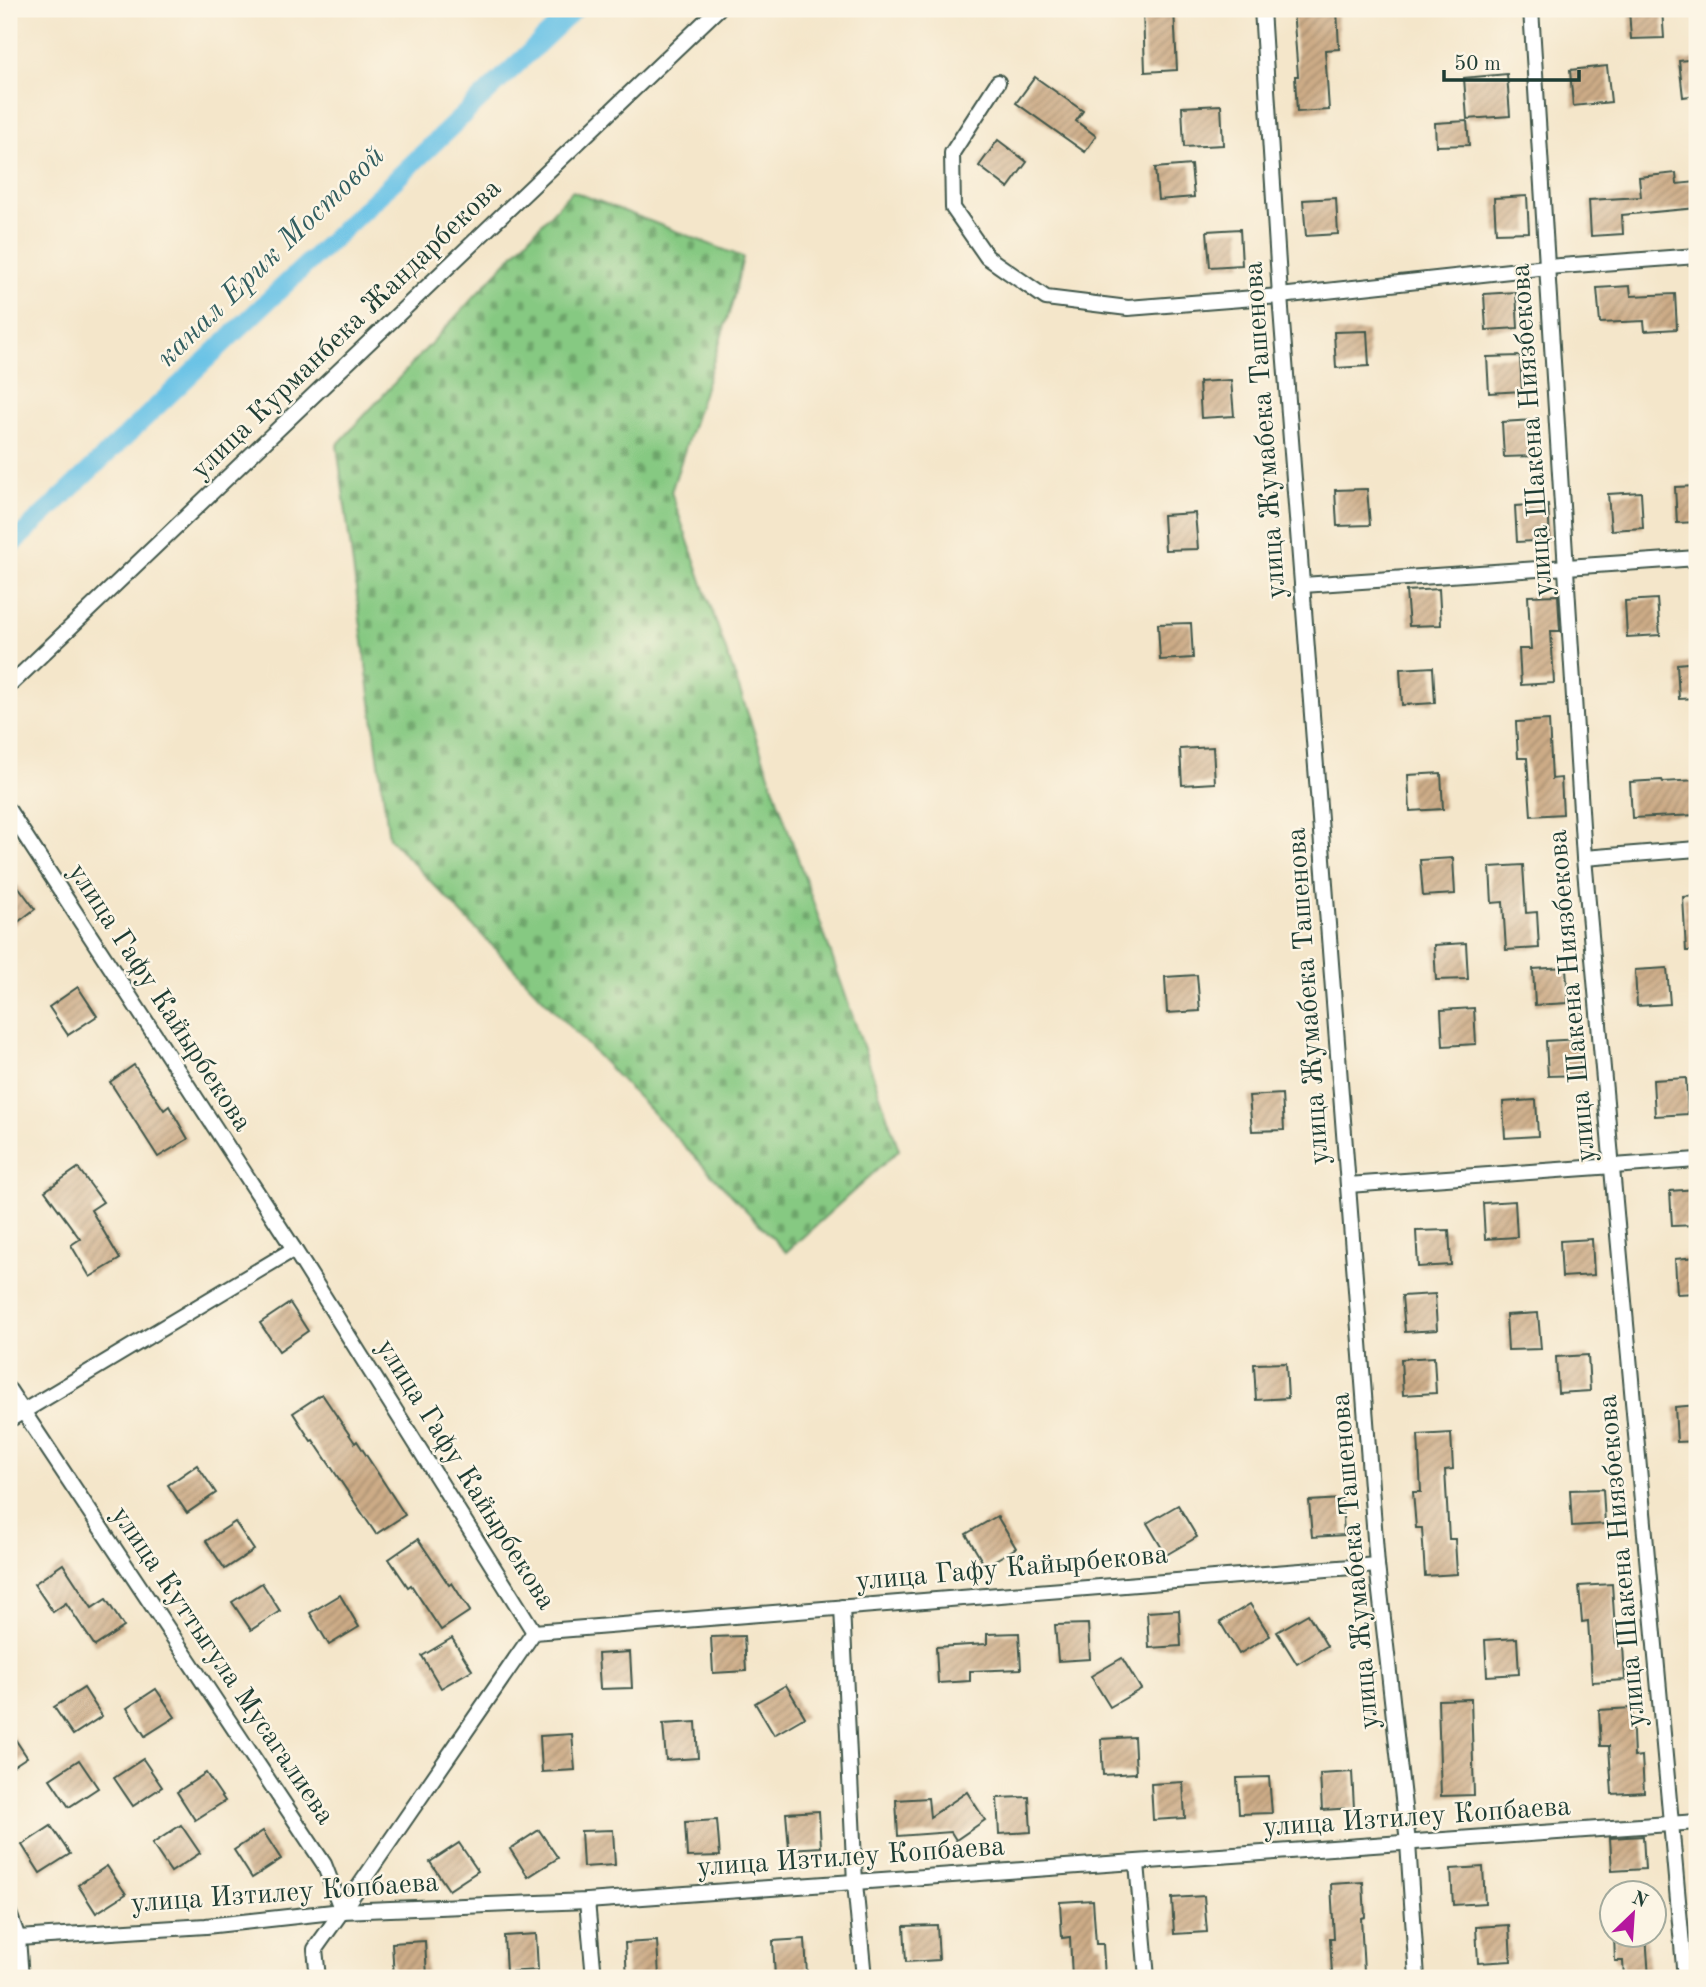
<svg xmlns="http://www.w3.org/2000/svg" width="1706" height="1987" font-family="'Old Standard TT',serif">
<defs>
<pattern id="cemetery-stones" width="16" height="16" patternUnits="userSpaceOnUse" patternTransform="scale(1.75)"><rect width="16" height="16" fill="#86c982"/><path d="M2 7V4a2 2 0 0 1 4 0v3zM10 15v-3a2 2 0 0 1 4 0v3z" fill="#6da46b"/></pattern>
<pattern id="building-hatch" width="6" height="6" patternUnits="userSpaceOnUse" patternTransform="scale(1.75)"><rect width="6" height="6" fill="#cdac87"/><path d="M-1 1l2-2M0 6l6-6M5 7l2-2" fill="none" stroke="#a68d6f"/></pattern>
</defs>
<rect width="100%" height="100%" fill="#fcf5e5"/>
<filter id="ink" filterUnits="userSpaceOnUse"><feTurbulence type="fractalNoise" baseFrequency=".0143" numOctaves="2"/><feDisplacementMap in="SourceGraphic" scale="14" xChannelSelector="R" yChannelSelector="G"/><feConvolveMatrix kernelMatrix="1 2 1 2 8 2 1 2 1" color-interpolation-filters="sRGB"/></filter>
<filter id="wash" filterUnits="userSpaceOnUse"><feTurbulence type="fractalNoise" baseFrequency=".00686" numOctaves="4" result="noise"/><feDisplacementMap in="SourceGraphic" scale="28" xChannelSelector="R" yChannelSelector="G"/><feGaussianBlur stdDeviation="1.57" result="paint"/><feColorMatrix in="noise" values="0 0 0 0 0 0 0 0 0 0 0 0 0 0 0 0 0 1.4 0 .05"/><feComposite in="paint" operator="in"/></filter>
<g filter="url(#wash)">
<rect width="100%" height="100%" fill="#f4e6ca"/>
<path fill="url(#cemetery-stones)" stroke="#52835b" stroke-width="2" d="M572,191L743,257L732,304L671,492L899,1150L786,1252L389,838L337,445Z"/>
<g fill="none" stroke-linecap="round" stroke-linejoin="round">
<path stroke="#69c2e6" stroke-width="19" d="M9,547L575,9"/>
</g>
<g id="blocks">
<g fill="url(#building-hatch)">
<path d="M1143,9H1174L1177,70L1145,72Z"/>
<path d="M1293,9H1337L1339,49L1325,50L1329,110L1297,112L1295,76H1298Z"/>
<path d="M1629,9H1662L1664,38L1631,39Z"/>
<path d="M1697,59V95L1683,97L1679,61Z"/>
<path d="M1607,66L1611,102L1573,106L1570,70Z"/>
<path d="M1507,74L1510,116L1467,119L1464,78Z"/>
<path d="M1035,77L1083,111L1076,121L1096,136L1085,152L1016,103Z"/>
<path d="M1221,105L1223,145L1184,147L1182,107Z"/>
<path d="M1467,121L1469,145L1436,146L1435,123Z"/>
<path d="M998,140L1027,162L1008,188L979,166Z"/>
<path d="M1191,165L1194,197L1158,200L1155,168Z"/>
<path d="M1676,173L1677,184L1697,182V208L1622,215L1623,234L1591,236L1589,200L1641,197L1639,177Z"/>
<path d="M1527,196L1529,232L1496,233L1494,198Z"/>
<path d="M1336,198L1338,234L1306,236L1303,200Z"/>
<path d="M1240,229L1242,265L1210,267L1207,231Z"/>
<path d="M1630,286L1631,296L1675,294L1677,329L1645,331L1644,321L1600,323L1597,288Z"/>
<path d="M1516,292L1518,328L1486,330L1484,294Z"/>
<path d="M1367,331L1369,366L1336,368L1334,332Z"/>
<path d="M1520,356L1522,391L1489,393L1487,357Z"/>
<path d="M1231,380L1234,416L1201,418L1199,382Z"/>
<path d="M1535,420L1537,456L1504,457L1502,422Z"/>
<path d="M1697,486V522L1677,523L1675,487Z"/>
<path d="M1367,489L1370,525L1337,526L1335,490Z"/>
<path d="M1641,492L1643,528L1611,530L1608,494Z"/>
<path d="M1548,504L1550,540L1517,542L1515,506Z"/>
<path d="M1195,513L1198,549L1165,550L1163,515Z"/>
<path d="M1439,589L1441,625L1409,626L1406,591Z"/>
<path d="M1558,595L1560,631H1551L1554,683L1521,685L1519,649H1531L1528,596Z"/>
<path d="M1657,599L1660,635L1627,637L1625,601Z"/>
<path d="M1191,623L1193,658L1160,660L1158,624Z"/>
<path d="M1697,662V698L1679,699L1677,664Z"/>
<path d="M1433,667L1435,703L1402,705L1400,669Z"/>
<path d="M1549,720L1552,779L1561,778L1563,814L1531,816L1527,758H1518L1516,722Z"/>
<path d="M1213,747L1215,783L1182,785L1180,749Z"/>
<path d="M1441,773L1443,809L1410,811L1408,775Z"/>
<path d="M1662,780L1663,782L1697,780V815L1632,818L1630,782Z"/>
<path d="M1453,858L1455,894L1423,896L1420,860Z"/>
<path d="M1523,865L1526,913L1537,912L1539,948L1506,950L1503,902L1492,903L1490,867Z"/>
<path d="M9,874L35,909L9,929Z"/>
<path d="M1697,896V951H1686L1683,897Z"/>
<path d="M1466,943L1468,979L1436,980L1434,945Z"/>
<path d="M1566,967L1568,1003L1535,1005L1533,969Z"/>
<path d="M1667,968L1670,1004L1637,1006L1635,970Z"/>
<path d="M1197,975L1200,1011L1167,1013L1165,977Z"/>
<path d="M78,987L97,1016L68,1035L49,1007Z"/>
<path d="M1474,1008L1476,1044L1443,1046L1441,1010Z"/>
<path d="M1579,1039L1581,1075L1548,1076L1546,1041Z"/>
<path d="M134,1065L164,1110L169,1106L188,1139L158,1157L110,1082Z"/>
<path d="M1686,1078L1688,1114L1655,1116L1653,1080Z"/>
<path d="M1282,1094L1284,1130L1252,1131L1249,1096Z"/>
<path d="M1536,1100L1538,1136L1505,1138L1503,1102Z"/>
<path d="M78,1168L103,1202L91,1210L120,1259L90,1277L71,1245L80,1239L45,1191Z"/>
<path d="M1697,1189V1225L1672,1226L1670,1191Z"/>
<path d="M1515,1201L1517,1237L1485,1239L1483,1203Z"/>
<path d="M1449,1230L1451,1265L1418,1267L1416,1231Z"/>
<path d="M1592,1239L1594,1275L1562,1277L1560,1241Z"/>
<path d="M1697,1257V1293L1677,1294L1675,1259Z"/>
<path d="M1435,1294L1437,1330L1405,1332L1402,1296Z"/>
<path d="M290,1303L308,1331L279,1351L260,1323Z"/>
<path d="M1538,1313L1541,1349L1508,1350L1506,1315Z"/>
<path d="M1588,1355L1590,1391L1558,1393L1556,1357Z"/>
<path d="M1434,1357L1436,1393L1403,1395L1401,1359Z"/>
<path d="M1286,1363L1288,1398L1256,1400L1254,1364Z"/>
<path d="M322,1394L355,1443L357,1441L405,1515L376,1534L313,1440L311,1441L293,1413Z"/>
<path d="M1697,1405V1441L1677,1442L1675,1407Z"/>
<path d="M1451,1433L1453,1469L1445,1470L1449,1539H1455L1457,1574L1425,1576L1422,1528H1416L1413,1492H1421L1418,1435Z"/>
<path d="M197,1465L216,1493L187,1513L168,1485Z"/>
<path d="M1603,1489L1605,1524L1572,1526L1570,1490Z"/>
<path d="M1342,1499L1344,1535L1312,1537L1309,1501Z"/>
<path d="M1178,1505L1197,1537L1166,1555L1147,1523Z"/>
<path d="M997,1516L1016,1548L985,1566L966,1534Z"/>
<path d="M235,1522L254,1550L225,1569L206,1541Z"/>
<path d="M418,1539L449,1585L452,1583L470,1611L441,1630L411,1585L408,1587L389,1559Z"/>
<path d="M63,1564L92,1608L106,1599L124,1627L95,1646L66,1603L53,1612L34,1584Z"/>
<path d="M262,1583L280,1611L251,1630L232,1602Z"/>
<path d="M1612,1584L1616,1645H1623L1625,1680L1592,1682L1588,1621L1582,1622L1579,1586Z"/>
<path d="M340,1595L359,1627L329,1645L310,1613Z"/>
<path d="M1250,1604L1270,1636L1239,1654L1220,1622Z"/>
<path d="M1179,1610L1181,1646L1149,1648L1147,1612Z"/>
<path d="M1308,1614L1327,1646L1297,1664L1277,1632Z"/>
<path d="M1088,1624L1090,1659L1058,1661L1055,1625Z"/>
<path d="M1019,1633L1021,1669L970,1671V1681L938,1683L936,1647L987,1644V1634Z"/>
<path d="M744,1636L746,1671L713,1673L711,1637Z"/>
<path d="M452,1638L472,1670L441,1688L422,1656Z"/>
<path d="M1517,1638L1519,1674L1487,1676L1485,1640Z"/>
<path d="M630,1652L632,1688L600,1689L598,1654Z"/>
<path d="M1122,1658L1141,1689L1110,1707L1091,1676Z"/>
<path d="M786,1685L805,1717L774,1735L755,1703Z"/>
<path d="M84,1688L102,1716L73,1735L54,1707Z"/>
<path d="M156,1689L175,1717L145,1736L127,1708Z"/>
<path d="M1471,1699L1474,1795L1441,1796L1438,1700Z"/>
<path d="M1632,1708L1634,1757L1642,1756L1644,1792L1612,1794L1609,1746H1601L1599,1710Z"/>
<path d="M696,1722L698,1758L666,1760L663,1724Z"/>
<path d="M9,1730L27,1757L9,1769Z"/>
<path d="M572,1734L575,1770L542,1772L540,1736Z"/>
<path d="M1134,1737L1136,1773L1103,1775L1101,1739Z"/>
<path d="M143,1759L162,1787L133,1806L114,1778Z"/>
<path d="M79,1760L98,1788L69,1807L50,1779Z"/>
<path d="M1352,1772L1354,1808L1322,1810L1320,1774Z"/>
<path d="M206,1773L225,1801L195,1820L177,1792Z"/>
<path d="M1269,1777L1272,1813L1239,1814L1237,1778Z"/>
<path d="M1183,1782L1185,1818L1153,1820L1151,1784Z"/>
<path d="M967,1792L985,1820L956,1840L951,1832L898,1836L896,1800L928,1798L930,1817Z"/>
<path d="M1029,1797L1031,1832L999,1834L997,1798Z"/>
<path d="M819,1811L821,1847L789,1849L786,1813Z"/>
<path d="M717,1820L720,1856L687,1857L685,1822Z"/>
<path d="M181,1825L200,1853L171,1872L152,1844Z"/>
<path d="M51,1826L70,1854L40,1873L22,1845Z"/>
<path d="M539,1830L558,1858L528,1877L510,1849Z"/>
<path d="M613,1830L615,1865L583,1867L581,1831Z"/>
<path d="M263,1831L281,1859L252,1878L234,1850Z"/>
<path d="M1643,1836L1645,1869L1612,1871L1610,1838Z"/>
<path d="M459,1843L478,1871L449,1890L430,1862Z"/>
<path d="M107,1866L126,1894L96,1913L78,1885Z"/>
<path d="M1483,1867L1485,1903L1453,1905L1451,1869Z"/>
<path d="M1363,1882L1365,1917L1361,1918L1364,1972L1332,1974L1330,1938H1334L1331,1884Z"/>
<path d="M1204,1896L1207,1932L1174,1934L1172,1898Z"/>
<path d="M1093,1900L1096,1944H1103L1105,1978H1072L1070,1937L1062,1938L1060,1902Z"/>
<path d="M937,1925L939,1960L906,1962L904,1926Z"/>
<path d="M1509,1925L1511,1961L1478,1963L1476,1927Z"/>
<path d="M536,1934L538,1970L506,1972L504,1936Z"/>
<path d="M1614,1935H1646L1649,1978H1624L1623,1961H1615Z"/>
<path d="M805,1939L807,1975L775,1977L773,1941Z"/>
<path d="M425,1941L427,1977L394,1978L392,1943Z"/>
<path d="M657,1941L659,1977L627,1978L625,1943Z"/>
</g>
</g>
</g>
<g filter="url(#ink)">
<use href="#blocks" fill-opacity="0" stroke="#3f564a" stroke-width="2"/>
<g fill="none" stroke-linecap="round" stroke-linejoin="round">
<g stroke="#3f564a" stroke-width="18">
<g id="minor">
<path d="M1262,9L1280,296L1377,1565L1408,1843L1417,1978"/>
<path d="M1531,9L1584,858L1685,1978"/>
<path d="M998,82L952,153L953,208L987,257L1046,298L1128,308L1280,296L1547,267L1697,256"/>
<path d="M1303,585L1697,558"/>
<path d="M9,686L718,9"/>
<path d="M9,811L294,1249L534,1632L1377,1565"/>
<path d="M1584,858L1697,849"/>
<path d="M1348,1185L1697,1160"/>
<path d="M9,1390L324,1864L342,1911L315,1949L318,1978"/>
<path d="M9,1420L294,1249"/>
<path d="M842,1607L855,1883L864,1978"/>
<path d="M1137,1863L1147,1978"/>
<path d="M587,1901L594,1978"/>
<path d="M342,1911L534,1632"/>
<path d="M9,1913L18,1938L21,1978"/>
<path d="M9,1941L18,1938L206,1926L342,1911L587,1901L1697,1822"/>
</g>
</g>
<use href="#minor" stroke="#fff" stroke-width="14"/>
</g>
</g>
<g text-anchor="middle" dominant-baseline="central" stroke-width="5" stroke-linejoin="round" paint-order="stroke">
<g font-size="28" fill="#1f3d34" stroke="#fcf5e5">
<text transform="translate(347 330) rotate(-44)">улица Курманбека Жандарбекова</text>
<text transform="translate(1266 430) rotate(-94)">улица Жумабека Ташенова</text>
<text transform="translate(1533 430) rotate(-94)">улица Шакена Ниязбекова</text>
<text transform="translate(1309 996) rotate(-94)">улица Жумабека Ташенова</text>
<text transform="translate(1573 996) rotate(-95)">улица Шакена Ниязбекова</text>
<text transform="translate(159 998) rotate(57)">улица Гафу Кайырбекова</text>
<text transform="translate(465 1475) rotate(58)">улица Гафу Кайырбекова</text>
<text transform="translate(1356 1561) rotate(-95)">улица Жумабека Ташенова</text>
<text transform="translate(1623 1561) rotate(-95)">улица Шакена Ниязбекова</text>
<text transform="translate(1012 1569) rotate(-5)">улица Гафу Кайырбекова</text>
<text transform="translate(222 1666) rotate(56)">улица Куттыгула Мусагалиева</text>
<text transform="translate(1417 1818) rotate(-4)">улица Изтилеу Копбаева</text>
<text transform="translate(851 1858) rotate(-4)">улица Изтилеу Копбаева</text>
<text transform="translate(285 1894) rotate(-4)">улица Изтилеу Копбаева</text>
</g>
<g font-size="30" font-style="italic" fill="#325e60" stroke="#fcf5e5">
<text transform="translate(271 257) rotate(-44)">канал Ерик Мостовой</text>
</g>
</g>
<rect width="1706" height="1987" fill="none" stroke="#fcf5e5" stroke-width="35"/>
<g transform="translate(1633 1914) rotate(25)"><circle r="33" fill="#fcf5e5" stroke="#a4ab9e" stroke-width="2"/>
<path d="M0-5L12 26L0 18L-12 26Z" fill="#b5179e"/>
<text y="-10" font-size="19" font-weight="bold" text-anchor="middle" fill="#1f3d34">N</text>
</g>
<path d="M1444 70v10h135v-10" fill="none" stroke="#1f3d34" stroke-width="3.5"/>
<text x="1454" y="70" font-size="21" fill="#1f3d34" stroke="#fcf5e5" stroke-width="5" paint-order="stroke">50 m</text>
</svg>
